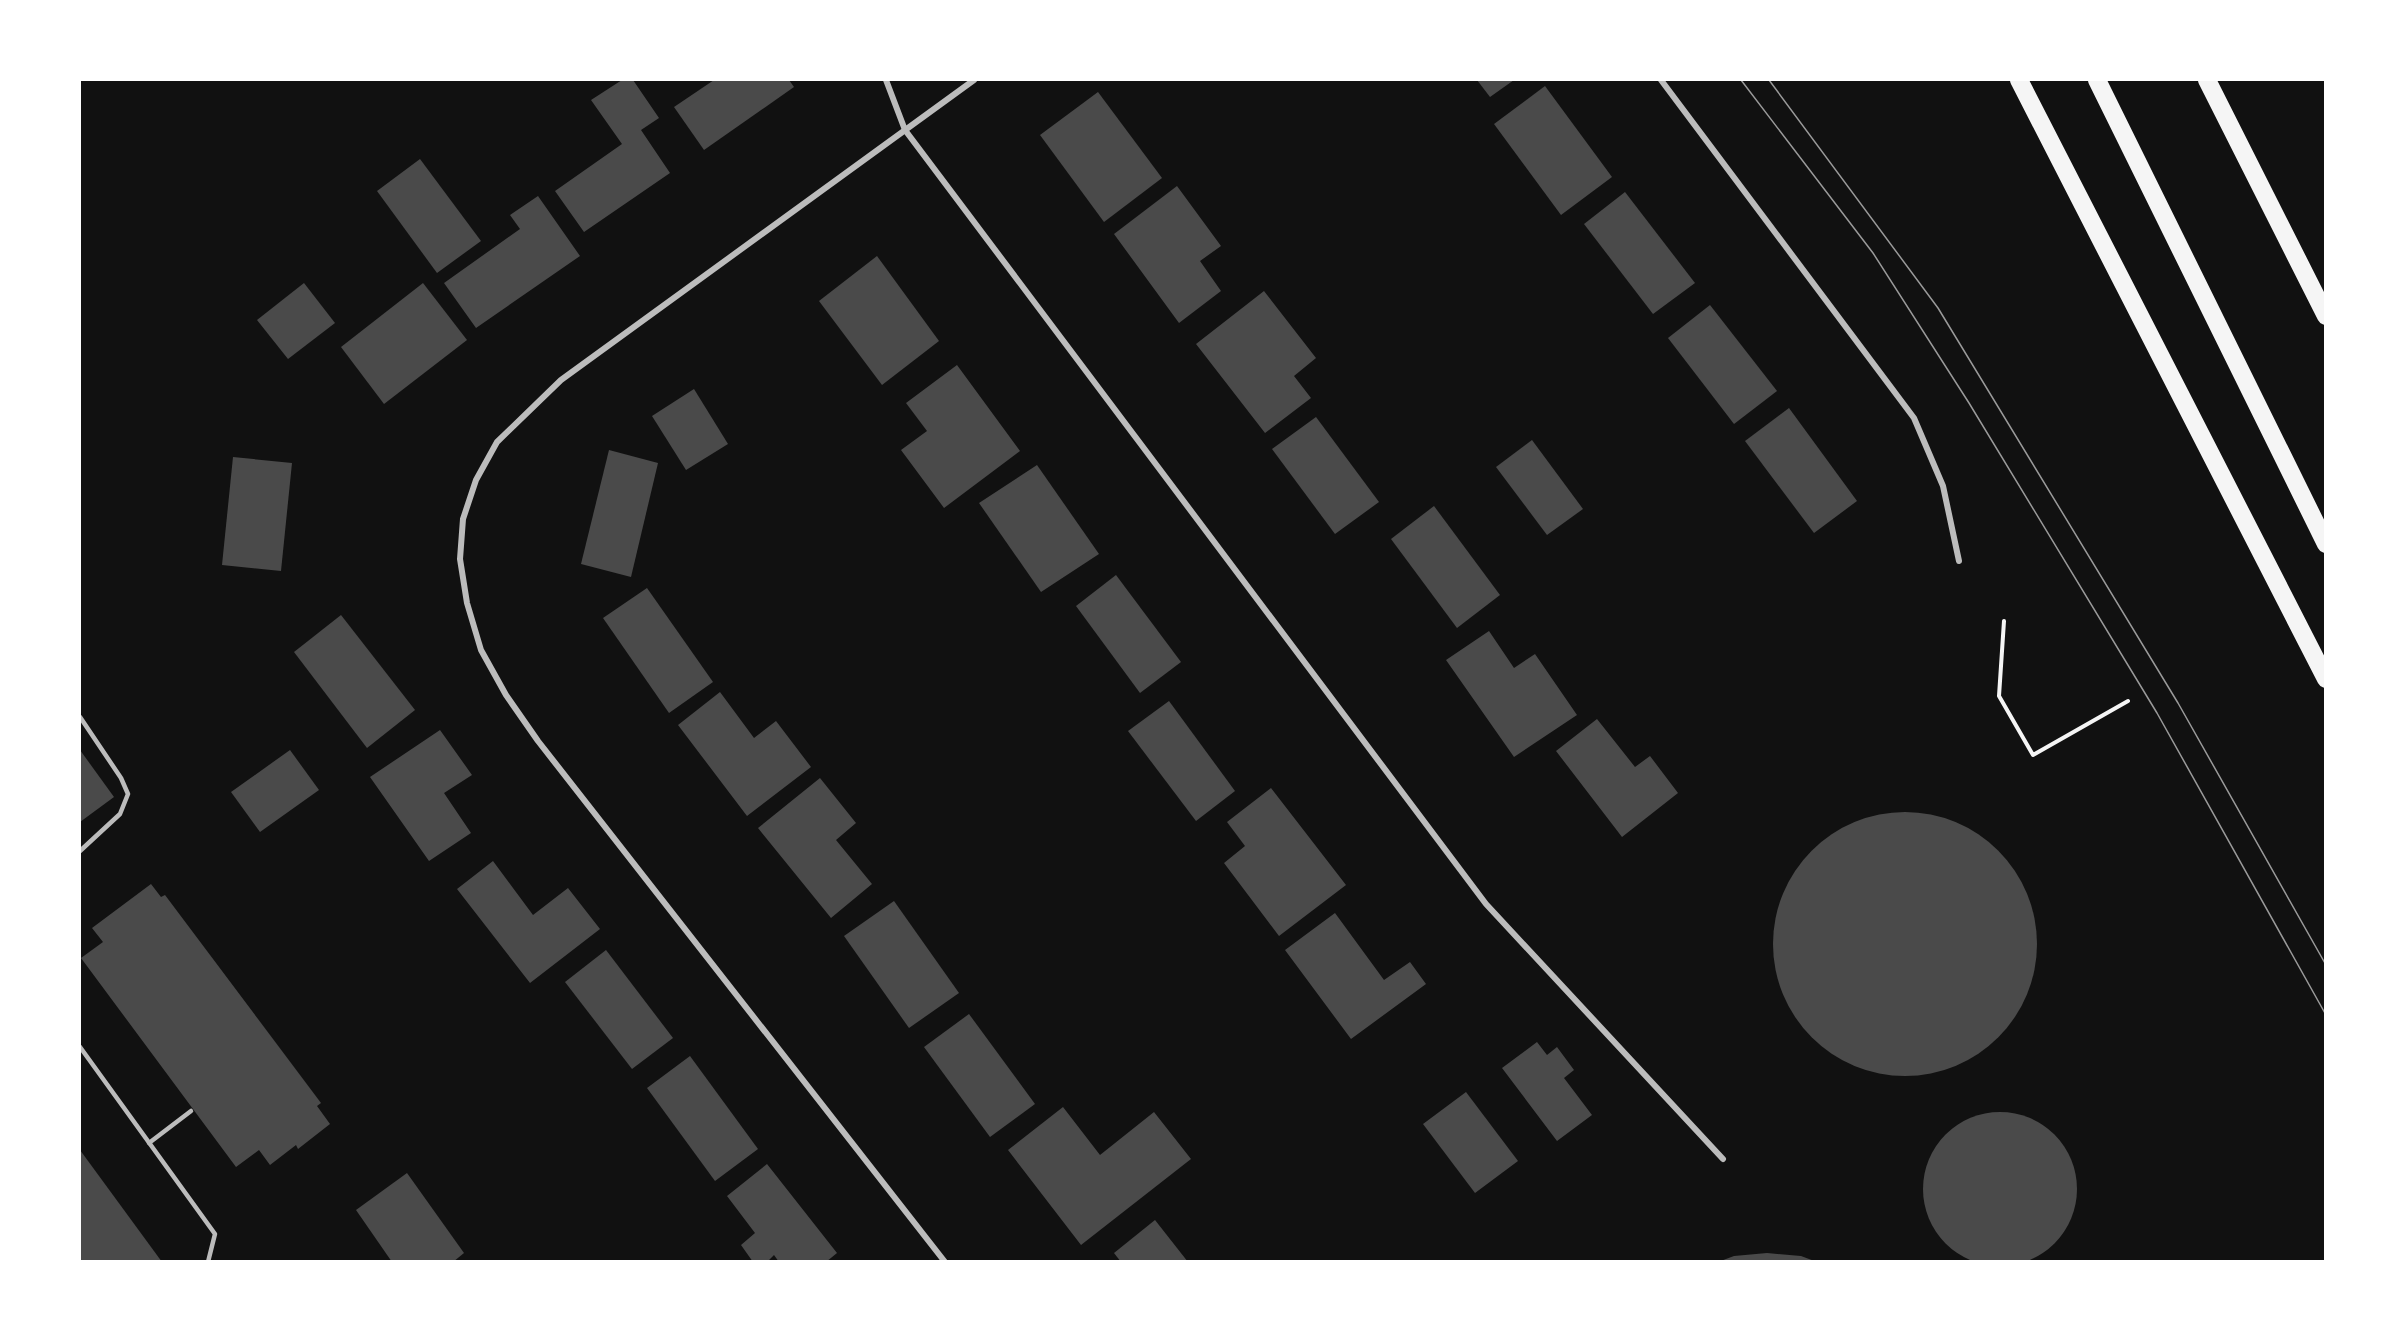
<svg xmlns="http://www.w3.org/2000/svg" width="2405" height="1341" font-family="Montserrat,sans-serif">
<rect width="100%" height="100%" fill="#111"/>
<g fill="#4a4a4a">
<path d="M622,80H633L659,118L641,130L670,173L584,232L555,191L622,144L591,100Z"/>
<path d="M714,80H789L794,87L704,150L674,107Z"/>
<path d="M1477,80H1514L1490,97Z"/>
<path d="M1545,86L1612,177L1561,215L1494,124Z"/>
<path d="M1098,92L1162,178L1104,222L1040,135Z"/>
<path d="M420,159L481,241L437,273L377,191Z"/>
<path d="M1177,186L1221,246L1200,261L1221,291L1179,323L1114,234Z"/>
<path d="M1625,192L1695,283L1653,314L1584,224Z"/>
<path d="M538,196L580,256L476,328L444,283L520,229L510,215Z"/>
<path d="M877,256L939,341L882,385L819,301Z"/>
<path d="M304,283L335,323L288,359L257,320Z"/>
<path d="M423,283L467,340L384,404L341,347Z"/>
<path d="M1264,291L1316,358L1294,376L1311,398L1265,433L1196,344Z"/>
<path d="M1710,305L1777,391L1734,424L1668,338Z"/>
<path d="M957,365L1020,451L944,508L901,450L927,431L906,403Z"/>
<path d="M694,389L728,444L686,470L652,416Z"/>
<path d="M1789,408L1857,501L1814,533L1745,441Z"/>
<path d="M1316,417L1379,502L1335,534L1272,449Z"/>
<path d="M1532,440L1583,509L1547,535L1496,467Z"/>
<path d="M609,450L658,463L631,577L581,564Z"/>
<path d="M233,457L292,463L281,571L222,565Z"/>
<path d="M1037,465L1099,554L1041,592L979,503Z"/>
<path d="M1434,506L1500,595L1457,628L1391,539Z"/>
<path d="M1116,575L1181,662L1140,693L1076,606Z"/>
<path d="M647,588L713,682L669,713L603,618Z"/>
<path d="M341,615L415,710L367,748L294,652Z"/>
<path d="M1489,631L1514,668L1535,654L1577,715L1514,757L1446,660Z"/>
<path d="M720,692L754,738L776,721L811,767L747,816L678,725Z"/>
<path d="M1169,701L1235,791L1196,821L1128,731Z"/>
<path d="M1597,719L1635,767L1650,756L1678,793L1622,837L1556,751Z"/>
<path d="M440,730L472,775L444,793L471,833L429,861L370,777Z"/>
<path d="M80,750L114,797L80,822Z"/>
<path d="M290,750L319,790L260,832L231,792Z"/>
<path d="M820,778L856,823L836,840L872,884L831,918L758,828Z"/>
<path d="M1271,788L1346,885L1279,936L1224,863L1245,846L1227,822Z"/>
<circle cx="1905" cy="944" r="132"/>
<path d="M493,861L533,915L568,888L600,929L530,983L457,889Z"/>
<path d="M151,884L161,897L165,895L321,1103L317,1106L330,1124L298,1149L296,1145L270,1165L259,1150L236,1167L81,958L103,942L92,928Z"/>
<path d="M894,901L959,993L909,1028L844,936Z"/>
<path d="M1335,913L1384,980L1410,962L1426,984L1351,1039L1285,950Z"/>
<path d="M606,950L673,1038L632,1069L565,982Z"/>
<path d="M969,1014L1035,1104L990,1137L924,1047Z"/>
<path d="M1537,1042L1547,1055L1557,1047L1574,1070L1564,1078L1592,1115L1557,1141L1502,1068Z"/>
<path d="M690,1056L758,1149L715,1181L647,1088Z"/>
<path d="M1466,1092L1518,1161L1475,1193L1423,1124Z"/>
<path d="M1063,1107L1100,1155L1154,1112L1191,1159L1081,1245L1008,1150Z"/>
<circle cx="2000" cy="1189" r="77"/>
<path d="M80,1150L162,1262H80Z"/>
<path d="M767,1164L837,1253L826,1262H779L774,1255L767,1262H753L741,1245L755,1233L727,1196Z"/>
<path d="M407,1173L464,1253L453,1262H392L356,1210Z"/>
<path d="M1155,1220L1188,1262H1121L1114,1253Z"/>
<path d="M1767,1253L1801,1256L1817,1262H1718L1734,1256Z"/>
</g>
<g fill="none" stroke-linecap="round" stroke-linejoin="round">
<path stroke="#f5f5f5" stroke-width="4" d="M2004,621L1999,696L2033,755L2128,701"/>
<g stroke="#bcbcbc" stroke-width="4.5">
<path d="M80,717L121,778L128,794L120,814L80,851"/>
<path d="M80,1047L215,1234L208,1262"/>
<path d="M149,1143L191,1111"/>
</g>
<g stroke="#bcbcbc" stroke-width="6">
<path d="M886,80L905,130L1486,904L1723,1159"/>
<path d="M1661,80L1914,418L1943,486L1959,561"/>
<path d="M945,1262L538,741L506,695L481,650L467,603L460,559L463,519L476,480L497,442L561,380L974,80"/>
</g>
<g stroke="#f5f5f5" stroke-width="18">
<path d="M2019,80L2326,679"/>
<path d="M2097,80L2326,544"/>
<path d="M2207,80L2326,316"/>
</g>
<g stroke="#9a9a9a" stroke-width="1.5">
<path d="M1741,80L1873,253L1969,403L2157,713L2326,1015"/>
<path d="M1769,80L1938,308L2178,703L2326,965"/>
</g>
</g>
<rect width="2405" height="1341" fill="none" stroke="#ffffff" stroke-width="162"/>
</svg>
